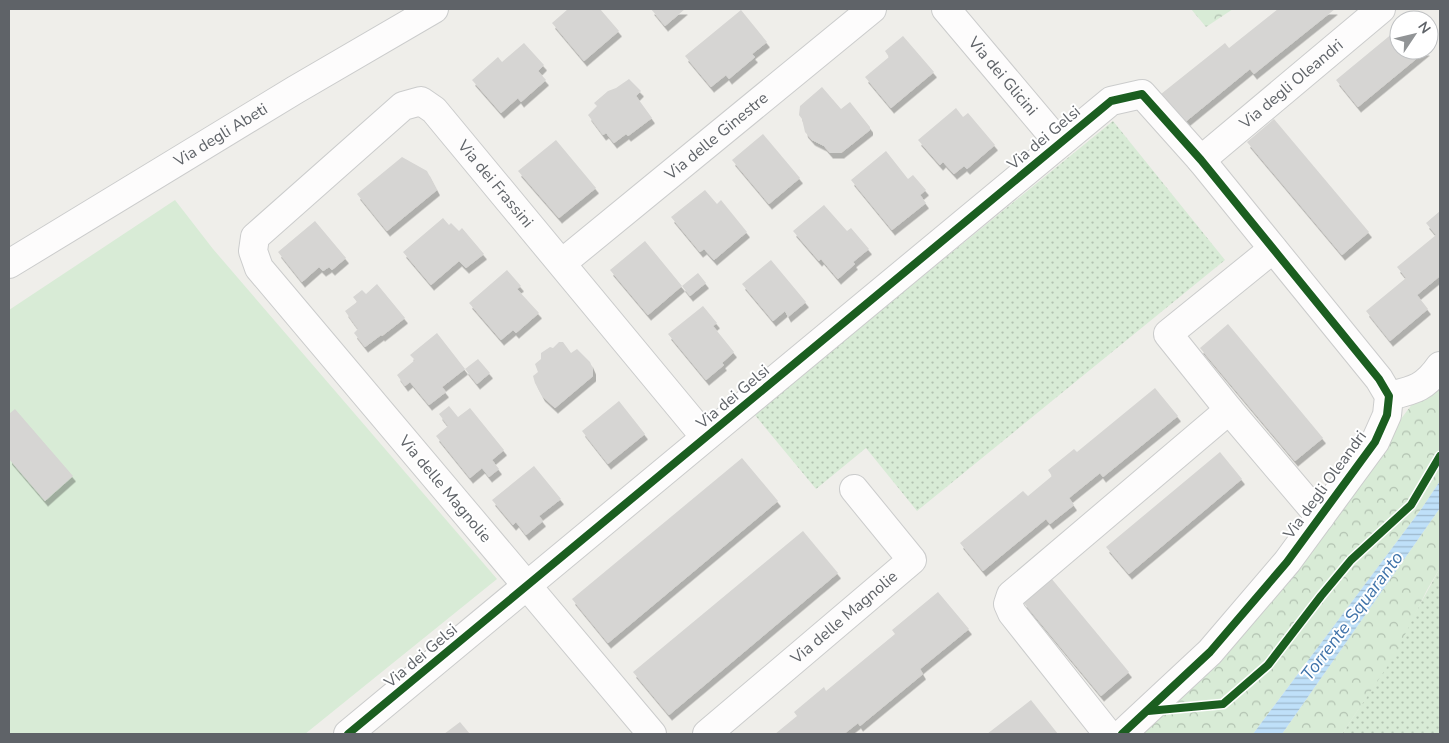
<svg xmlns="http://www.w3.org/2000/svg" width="1449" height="743" font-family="'Nunito Sans',sans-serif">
<defs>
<pattern id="green-dots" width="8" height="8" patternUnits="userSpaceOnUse" patternTransform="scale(1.25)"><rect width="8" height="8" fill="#d8ebd6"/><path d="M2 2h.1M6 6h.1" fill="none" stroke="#b2c2b1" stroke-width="1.8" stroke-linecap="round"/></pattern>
<pattern id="forest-crowns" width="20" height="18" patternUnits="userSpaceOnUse" patternTransform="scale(1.25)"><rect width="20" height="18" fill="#d8ebd6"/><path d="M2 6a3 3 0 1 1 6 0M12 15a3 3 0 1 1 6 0" fill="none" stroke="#b2c2b1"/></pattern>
<pattern id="water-rules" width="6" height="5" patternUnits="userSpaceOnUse" patternTransform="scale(1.25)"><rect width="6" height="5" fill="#bfe0f9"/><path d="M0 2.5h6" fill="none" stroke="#9eb9cd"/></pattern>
<filter id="shadow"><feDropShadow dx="3" dy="5.5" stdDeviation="0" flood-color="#0004"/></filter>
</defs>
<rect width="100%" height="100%" fill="#efeeea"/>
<g fill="url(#green-dots)">
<path d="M1113,121L1225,260L917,511L866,448L816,489L754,414Z"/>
<path d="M1440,568V734H1342L1381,675Z"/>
</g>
<g fill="url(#forest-crowns)">
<path d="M1191,9H1233L1206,27Z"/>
<path d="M1440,367V481L1422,508L1253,734H1123L1240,633Z"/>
<path d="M1440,508V568L1427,590L1395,655L1342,734H1282Z"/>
</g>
<path fill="#d8ebd6" d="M175,200L213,249L497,579L305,734H9V310Z"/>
<path fill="url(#water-rules)" d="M1440,481V508L1282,734H1253L1422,508Z"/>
<g fill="#d6d5d3" filter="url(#shadow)">
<path d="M568,9H600L619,31L584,61L552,23Z"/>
<path d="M651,9H685L665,26Z"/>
<path d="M1278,9H1335L1254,74L1250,69L1184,123L1161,94L1225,43L1229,48Z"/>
<path d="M741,10L767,42L752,54L755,57L729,79L726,75L711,87L685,56Z"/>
<path d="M1399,28V50H1427L1358,107L1336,80Z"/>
<path d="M903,36L934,72L891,108L865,77L889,57L885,51Z"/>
<path d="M524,43L544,65L538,71L546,80L521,102L518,98L501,113L472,80L498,57L502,62Z"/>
<path d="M629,79L641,91L636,96L652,118L628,136L626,134L614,143L606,133L603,135L588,115L597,106L594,103L608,91L616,88Z"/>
<path d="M822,87L841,109L850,102L870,127V130L841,153H830L824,146L812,140L805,132L802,119L799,115L800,106Z"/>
<path d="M956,108L963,117L968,113L995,145L967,169L964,166L954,174L943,162L940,165L918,140Z"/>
<path d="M1274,119L1369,232L1342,255L1247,142Z"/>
<path d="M763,134L800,178L769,204L732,160Z"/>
<path d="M556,140L596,188L559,218L518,171Z"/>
<path d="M886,151L908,179L913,175L926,190L920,195L926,203L892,230L851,180Z"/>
<path d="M402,157L427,171L437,190L387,231L357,194Z"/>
<path d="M705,190L717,204L721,200L747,232L714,260L704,249L700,252L671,217Z"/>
<path d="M824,205L847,231L851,228L869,249L853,262L855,264L838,279L821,259L819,261L793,231Z"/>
<path d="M1440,211V276L1417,295L1428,309L1390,341L1366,311L1406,278L1397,267L1436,235L1426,223Z"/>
<path d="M443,218L449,225L451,223L459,231L462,228L484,254L466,268L459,261L431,285L403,252Z"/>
<path d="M315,221L346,258L332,270L329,267L323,271L319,267L302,282L278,252Z"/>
<path d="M645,241L682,286L698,273L706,283L690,296L682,286L648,315L610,270Z"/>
<path d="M771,260L806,302L788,317L785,311L773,321L742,284Z"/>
<path d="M507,270L521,286L517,289L539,313L516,333L513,330L501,340L469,303Z"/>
<path d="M377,284L405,318L382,336L381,335L365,347L354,333L358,329L345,311L357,302L353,297L362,290L366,294Z"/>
<path d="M703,306L717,323L713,326L734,352L722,363L724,365L706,380L668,334Z"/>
<path d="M1228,324L1323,438L1295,461L1200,348Z"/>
<path d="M437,333L465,369L442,387L446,392L429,405L410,382L405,386L397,375L415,360L410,355Z"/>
<path d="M559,342H563L571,353L577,349L590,362L593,369V376L555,408L542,396L535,383L533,376L538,372L535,364L541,359V353L550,347L553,348Z"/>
<path d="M478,359L490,373L477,384L465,369Z"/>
<path d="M1155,388L1178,416L1103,477L1100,473L1069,498L1074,505L1050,524L1046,519L983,571L960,543L1023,491L1028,496L1052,476L1048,470L1074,449L1077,452Z"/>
<path d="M619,401L645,434L608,464L582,431Z"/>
<path d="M449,406L458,417L470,408L504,450L492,460L499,469L489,477L482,468L470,478L436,436L448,426L439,414Z"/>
<path d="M15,409L73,476L45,501L9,459V414Z"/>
<path d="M1220,452L1242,479L1129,574L1106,547Z"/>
<path d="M742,458L778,501L608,643L572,599Z"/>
<path d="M534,466L561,499L539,516L543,521L526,535L516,522L513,525L492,500Z"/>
<path d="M803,531L838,573L669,715L633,672Z"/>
<path d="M1051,578L1129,672L1101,696L1023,602Z"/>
<path d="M938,592L969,629L920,669L923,674L860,726L858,723L844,734H775L797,716L794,712L824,687L826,691L895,634L892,630Z"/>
<path d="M1031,700L1058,734H987Z"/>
<path d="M460,722L470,734H444Z"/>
</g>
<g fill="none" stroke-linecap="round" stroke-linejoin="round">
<g stroke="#cbcccc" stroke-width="30">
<g id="minor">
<path id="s1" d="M946,9L1059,143"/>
<path id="s2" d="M1201,160L1381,9"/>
<path id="s3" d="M562,263L872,9"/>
<path d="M1389,396C1414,390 1425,388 1440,366"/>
<path d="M1229,410L1168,334L1273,249"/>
<path d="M348,734L1111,101L1142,94L1201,160L1379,379L1389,396L1387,415L1375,442L1287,562L1210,652L1122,734"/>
<path id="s4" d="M652,734L259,268L253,251L255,237L403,106L421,101L434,110L705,437"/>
<path id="s5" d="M707,734L912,560L854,489"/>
<path d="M1108,734L1012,613L1008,604L1011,595L1229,410L1320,517"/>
</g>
</g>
<g stroke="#cbcccc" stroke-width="30">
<g id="tertiary">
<path id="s6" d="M9,264L295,90L434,9"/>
</g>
</g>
<use href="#minor" stroke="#fdfcfc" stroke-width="28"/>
<use href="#tertiary" stroke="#fdfcfc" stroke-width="28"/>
<g stroke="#fff" stroke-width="11">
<g id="cycleway">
<path d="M1148,711L1223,704L1268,665L1321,596L1351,560L1411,505L1440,456"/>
<path d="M348,734L1111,101L1142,94L1201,160L1379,379L1389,396L1387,415L1375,442L1287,562L1210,652L1122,734"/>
</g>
</g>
<use href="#cycleway" stroke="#1b5e20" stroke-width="8"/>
</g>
<g text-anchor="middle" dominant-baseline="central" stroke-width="4" stroke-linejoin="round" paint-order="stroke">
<g font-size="16" fill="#5f6368" stroke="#fff">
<text stroke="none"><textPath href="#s1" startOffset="88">Via dei Glicini</textPath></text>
<text stroke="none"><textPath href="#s2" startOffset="118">Via degli Oleandri</textPath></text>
<text stroke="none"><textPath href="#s6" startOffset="248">Via degli Abeti</textPath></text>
<text stroke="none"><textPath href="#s3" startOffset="200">Via delle Ginestre</textPath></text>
<text transform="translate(1044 138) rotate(-40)">Via dei Gelsi</text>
<text stroke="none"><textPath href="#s4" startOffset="970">Via dei Frassini</textPath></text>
<text transform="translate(733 397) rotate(-40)">Via dei Gelsi</text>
<text transform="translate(1325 485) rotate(-54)">Via degli Oleandri</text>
<text transform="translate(445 489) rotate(50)">Via delle Magnolie</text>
<text stroke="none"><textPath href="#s5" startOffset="180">Via delle Magnolie</textPath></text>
<text transform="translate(421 656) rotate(-40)">Via dei Gelsi</text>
</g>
<g font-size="18" font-style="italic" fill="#4174aa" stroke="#fff">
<text transform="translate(1352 616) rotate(-53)">Torrente Squaranto</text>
</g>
</g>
<rect width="1449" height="743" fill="none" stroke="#5f6368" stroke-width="20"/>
<g transform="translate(1414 35) rotate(55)"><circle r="24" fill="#ffffff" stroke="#bfc1c3"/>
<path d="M0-4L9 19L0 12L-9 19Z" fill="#919496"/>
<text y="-8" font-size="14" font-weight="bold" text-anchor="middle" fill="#5f6368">N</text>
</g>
</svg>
